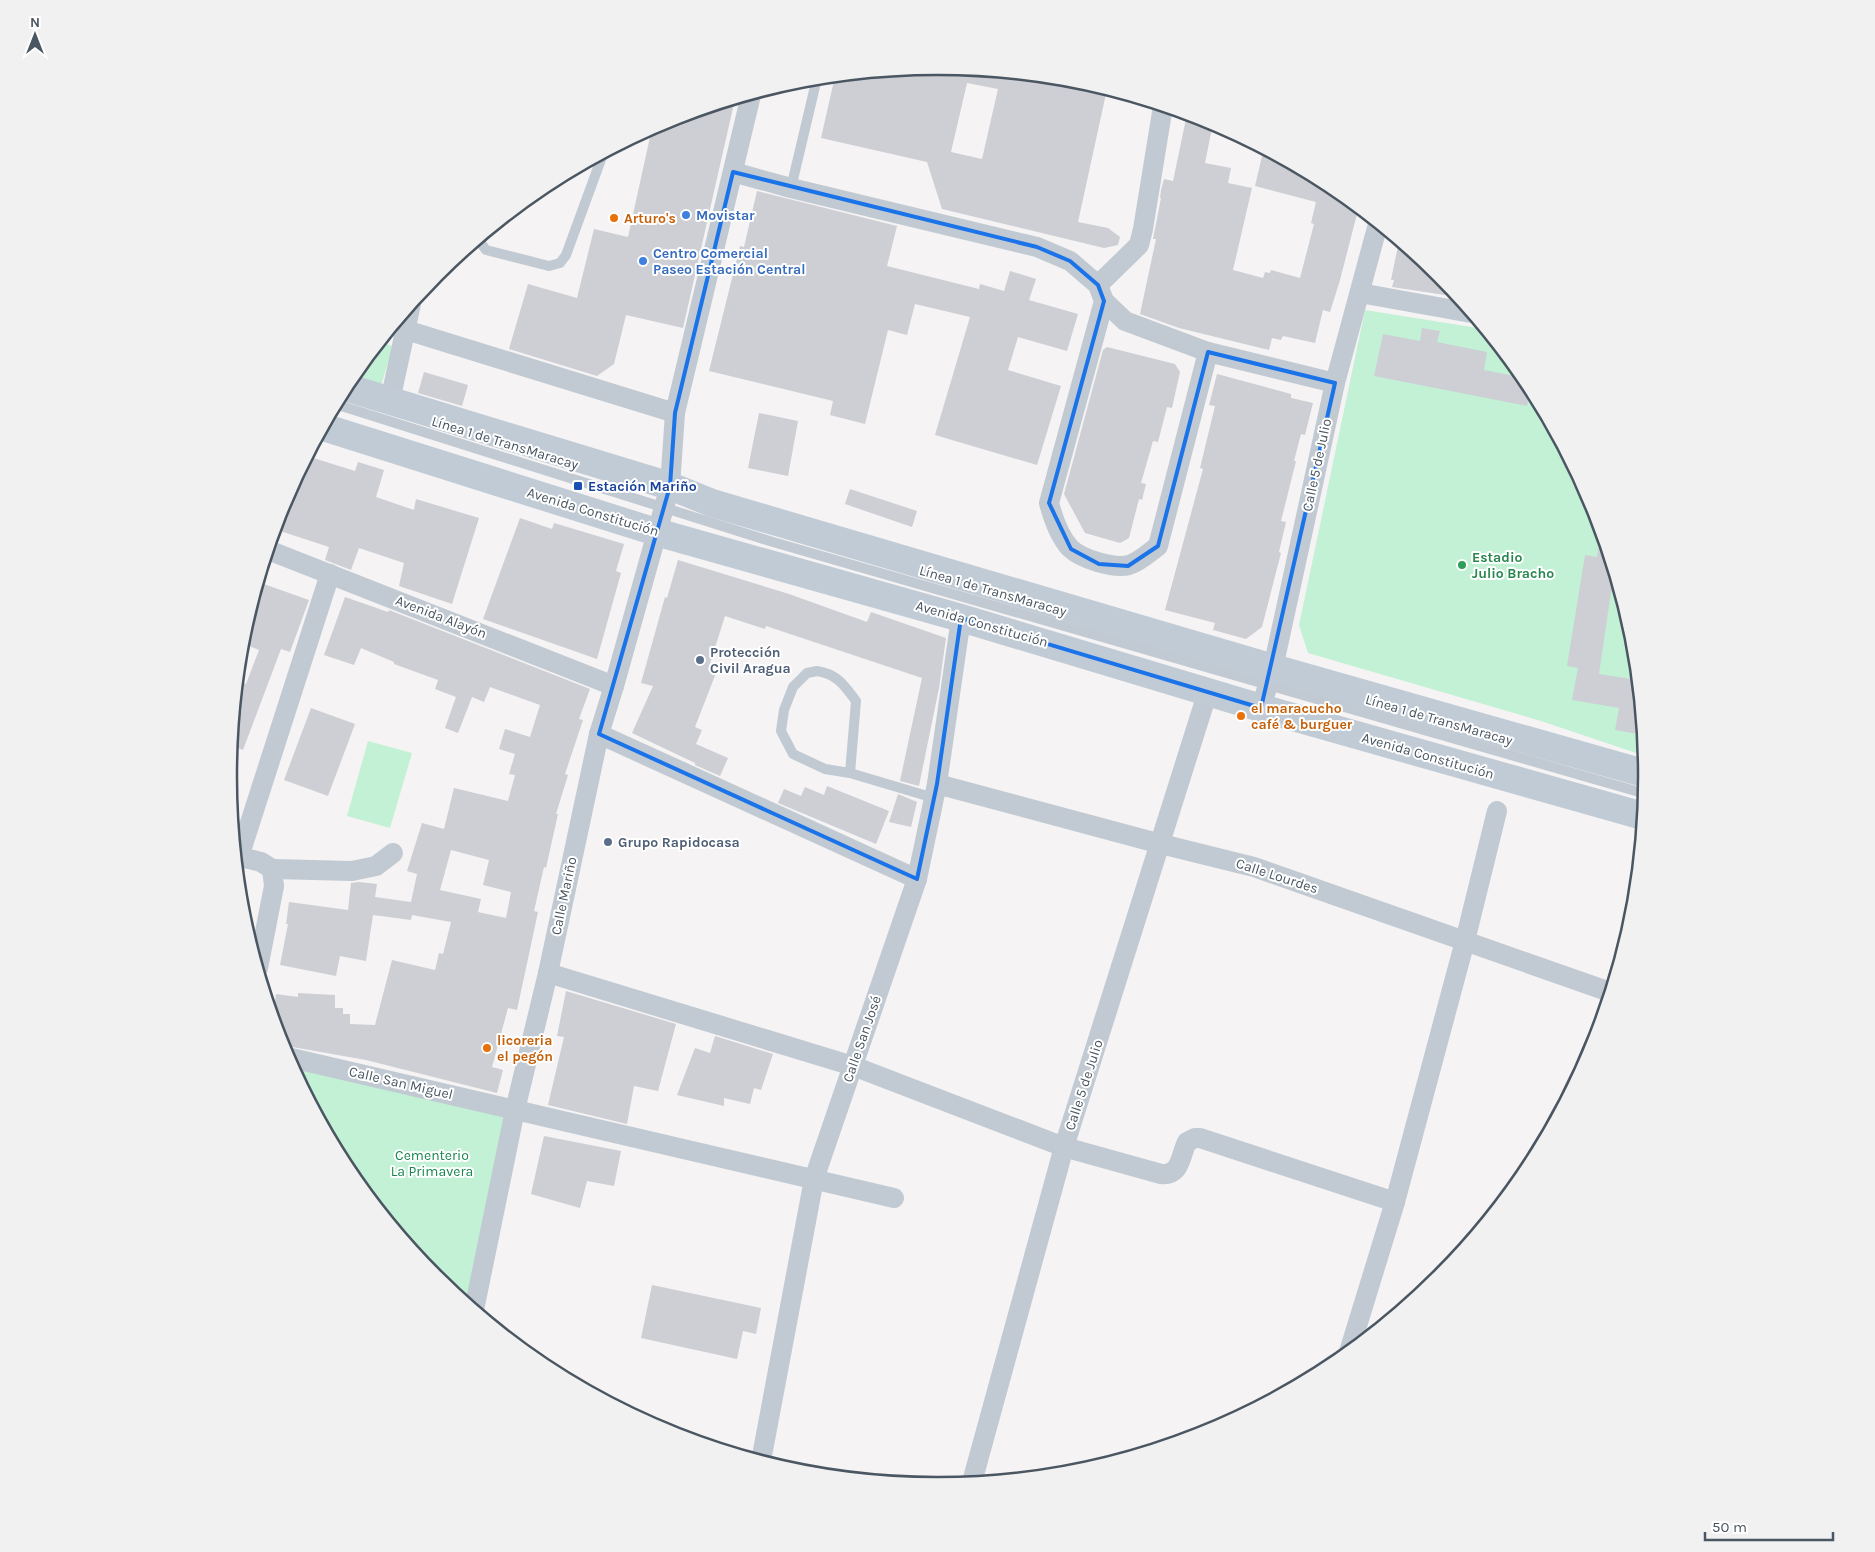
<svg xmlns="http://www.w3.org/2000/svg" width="1875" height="1552" font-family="Karla,sans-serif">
<rect width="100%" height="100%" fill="#f5f3f3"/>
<g fill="#c3f1d5">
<path d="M1365,310L1484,329L1528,382L1593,505L1634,638L1645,756L1541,721L1308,653L1299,625Z"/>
<path d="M380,342L393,346L380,389L349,380Z"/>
<path d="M368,741L412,753L390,828L347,816Z"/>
<path d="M288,1059L515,1110L475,1310L435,1278L347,1170Z"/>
</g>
<g fill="#cdcfd5" fill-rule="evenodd">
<path d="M938,66L1076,80L1107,89L1078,222L1108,228L1120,237L1118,245L1104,248L942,209L927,162L821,138L835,76ZM967,83L998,89L982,159L951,152Z"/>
<path d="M735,99L683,328L626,315L614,364L597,376L509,349L528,284L577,298L594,229L628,237L652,128L666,120Z"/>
<path d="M1187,114L1213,123L1205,163L1231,168L1228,183L1252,188L1233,270L1263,278L1265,272L1270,273L1271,270L1300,278L1314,224L1311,223L1316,202L1255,186L1263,152L1275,155L1332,186L1357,206L1355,214H1357L1340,280L1330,312L1323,310L1315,343L1283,336L1281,340L1272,338L1269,350L1179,328L1140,314L1156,239H1153L1161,198H1160L1161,190L1164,179L1173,181Z"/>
<path d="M757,191L897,226L887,266L979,289L980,284L1004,291L1010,271L1036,279L1029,300L1078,314L1067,351L1018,337L1008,370L1061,386L1037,465L935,435L970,317L915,304L907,335L888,330L865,424L830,415L833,401L709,371L740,246L744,247Z"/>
<path d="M1399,241L1440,274L1458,297L1392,287L1394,280H1391Z"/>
<path d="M1422,328L1440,331L1437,342L1487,352L1484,370L1525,378L1531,387L1527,406L1374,376L1383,334L1420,341Z"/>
<path d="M1107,347L1175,364L1180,372L1172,408L1167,407L1158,442L1153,441L1141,483L1146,484L1142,500L1139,499L1129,538L1120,543L1085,533L1064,494L1103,350Z"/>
<path d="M424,372L468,385L462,406L418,393Z"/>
<path d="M1217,374L1291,394V398L1313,403L1305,435L1301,434L1294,461H1296L1281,521L1286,522L1279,552L1281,553L1262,627L1246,639L1213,630L1215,623L1165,610L1203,469L1200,468L1215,406L1209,405Z"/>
<path d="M759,413L798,421L788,476L748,468Z"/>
<path d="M307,456L355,471L358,462L384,470L376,497L414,510L416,499L479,518L452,604L399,586L404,563L359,548L351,570L325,560L329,547L274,529L282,504Z"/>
<path d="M850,489L917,511L912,527L845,504Z"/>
<path d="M520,518L552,529L554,523L624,544L616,571L621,573L597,659L483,619Z"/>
<path d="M1601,531L1620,594L1611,592L1599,674L1638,680L1643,735L1615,730L1619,708L1572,700L1578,668L1567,666L1585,555L1597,557Z"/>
<path d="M678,560L789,594L867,622L871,612L946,638L939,688L919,786L900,781L922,678L766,626L765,629L725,616L708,670L716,673L695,727L702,730L696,744L728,758L720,776L695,765V763L632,733L653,686L641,683L665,597L667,598Z"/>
<path d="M258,582L309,600L290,652L281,649L243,750L231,745L237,680L246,684L259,650L241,643Z"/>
<path d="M345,597L388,612L389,610L590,689L579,719L583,720L565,774L568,775L556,814H558L546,868L544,867L534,911L538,912L517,1010L508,1008L492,1067L503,1070L497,1093L366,1060L281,1045L273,1020L276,994L298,997V993L335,995V1008H343V1014H350V1024L375,1025L392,960L435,970L439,953L443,954L451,922L412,915L411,920L373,915L366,961L340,956L336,976L280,965L288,924H286L289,902L348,910L351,883L359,882L377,884L375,897L411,902L417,874L407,871L422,823L444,829L454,788L508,801L515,775L509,774L515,754L499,749L505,729L530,737L540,705L490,687L484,702L472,697L458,733L445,728L456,697L435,689L438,680L394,664V662L361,648L354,665L324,655ZM451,850L489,860L483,885L511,892L506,918L478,912L481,899L440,890Z"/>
<path d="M311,708L355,724L328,796L284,780Z"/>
<path d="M827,786L889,811L876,844L778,803L784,789L801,796L805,787L824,795Z"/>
<path d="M898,794L917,802L911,827L889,822Z"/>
<path d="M566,991L676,1024L658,1091L634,1086L627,1124L548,1105L564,1037L557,1036Z"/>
<path d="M715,1036L773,1054L761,1090L754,1088L750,1104L724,1098V1106L677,1095L695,1048L710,1053Z"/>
<path d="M544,1136L621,1151L614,1186L587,1181L580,1208L531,1194Z"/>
<path d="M652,1285L761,1308L756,1334L743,1331L737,1359L641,1338Z"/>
</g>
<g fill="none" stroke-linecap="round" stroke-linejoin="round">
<g stroke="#c1cad2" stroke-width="10">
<path d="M791,188L817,78"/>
<path d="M478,239L486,250L549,266L560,263L566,255L603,154"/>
<path d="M335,404L773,542L1646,794"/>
<path d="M817,671C837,674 844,685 856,701L850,773L825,769L793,754L781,731L784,710L793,687L807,673Z"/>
<path d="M850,773L934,798"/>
</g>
<g stroke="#c1cad2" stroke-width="20">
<path d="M733,172L791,188L1037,247L1070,261L1098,285L1104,301L1049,503C1053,518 1059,536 1070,548C1081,559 1114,569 1129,565C1139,562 1149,553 1158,546L1208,352"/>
<path d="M1098,285L1139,245L1143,229L1163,106"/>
<path d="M1360,293L1471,313"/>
<path d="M1104,301L1125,321L1208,352L1335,383"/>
<path d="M393,326L675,413"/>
<path d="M390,401L411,304"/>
<path d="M268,550L614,686"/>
<path d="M1261,708L1273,668L1335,383L1378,224"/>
<path d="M599,734L917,879"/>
<path d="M937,784L1161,844L1254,867L1610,992"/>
<path d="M236,856L261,862L272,869L274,886L258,968"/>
<path d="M239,857L330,574"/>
<path d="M272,869L352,871L376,866L393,853"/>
<path d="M548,973L853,1066L1064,1147L1161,1174C1181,1176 1180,1156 1187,1142L1195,1138H1200L1395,1202"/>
<path d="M287,1057L894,1198"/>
<path d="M474,1310L515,1110L548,973L599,734L614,686L670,486L675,413L751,95"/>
<path d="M1349,1352L1395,1202L1465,941L1497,811"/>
<path d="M761,1461L814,1179L917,879L937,784L961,618"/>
<path d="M972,1482L1064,1147L1208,691"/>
</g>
<g stroke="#c1cbd6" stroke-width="28">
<path d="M345,387L670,486L712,503L1273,668L1647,774"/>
<path d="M323,427L656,532L961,618L1261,708L1643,816"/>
</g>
</g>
<path fill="none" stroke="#1a73e8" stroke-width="4" stroke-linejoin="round" d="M733,172L1037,247L1070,261L1098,285L1104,301L1049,503L1071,549L1099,564L1128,566L1158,546L1208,352L1335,383L1261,708L961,618L937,784L917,879L599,734L670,486L675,413Z"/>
<g fill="#3f7fe0" stroke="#fff" stroke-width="2">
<circle cx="686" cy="215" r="5"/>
<circle cx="643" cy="261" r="5"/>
</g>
<g fill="#e8710a" stroke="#fff" stroke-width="2">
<circle cx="614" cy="218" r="5"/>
<circle cx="1241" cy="716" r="5"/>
<circle cx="487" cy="1048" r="5"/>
</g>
<rect fill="#1a4fb4" stroke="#fff" stroke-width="2" x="573" y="481" width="10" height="10" rx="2.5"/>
<circle fill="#2e9e5b" stroke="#fff" stroke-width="2" cx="1462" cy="565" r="5"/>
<g fill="#5c6f8a" stroke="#fff" stroke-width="2">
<circle cx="700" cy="660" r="5"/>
<circle cx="608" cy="842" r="5"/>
</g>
<g text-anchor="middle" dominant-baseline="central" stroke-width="4" stroke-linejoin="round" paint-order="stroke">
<g font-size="14" font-weight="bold" fill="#366cbe" stroke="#fff" text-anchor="start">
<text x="696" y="215">Movistar</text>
<text x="653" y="253">Centro Comercial<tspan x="653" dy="16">Paseo Estación Central</tspan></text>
</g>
<g font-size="14" font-weight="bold" fill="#c56008" stroke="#fff" text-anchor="start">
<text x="624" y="218">Arturo's</text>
<text x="1251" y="708">el maracucho<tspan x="1251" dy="16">café &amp; burguer</tspan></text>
<text x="497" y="1040">licoreria<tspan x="497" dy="16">el pegón</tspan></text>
</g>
<g font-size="14" fill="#4a5661" stroke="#fff">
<text transform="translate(505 443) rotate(17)">Línea 1 de TransMaracay</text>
<text transform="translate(1317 465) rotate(-78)">Calle 5 de Julio</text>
<text transform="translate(593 512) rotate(17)">Avenida Constitución</text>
<text transform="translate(993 591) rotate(16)">Línea 1 de TransMaracay</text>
<text transform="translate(441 617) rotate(21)">Avenida Alayón</text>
<text transform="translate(982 624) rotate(16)">Avenida Constitución</text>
<text transform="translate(1439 720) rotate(16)">Línea 1 de TransMaracay</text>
<text transform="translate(1428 756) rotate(16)">Avenida Constitución</text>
<text transform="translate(1277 876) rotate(18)">Calle Lourdes</text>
<text transform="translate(564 896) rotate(-78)">Calle Mariño</text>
<text transform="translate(862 1039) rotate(-71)">Calle San José</text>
<text transform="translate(401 1083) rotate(13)">Calle San Miguel</text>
<text transform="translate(1084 1085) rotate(-72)">Calle 5 de Julio</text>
</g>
<g font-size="14" font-weight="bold" fill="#164399" stroke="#fff" text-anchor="start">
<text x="588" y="486">Estación Mariño</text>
</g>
<g font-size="14" font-weight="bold" fill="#27864d" stroke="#fff" text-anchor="start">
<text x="1472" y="557">Estadio<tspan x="1472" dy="16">Julio Bracho</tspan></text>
</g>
<g font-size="14" font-weight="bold" fill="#4e5e75" stroke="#fff" text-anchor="start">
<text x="710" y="652">Protección<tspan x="710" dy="16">Civil Aragua</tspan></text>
<text x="618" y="842">Grupo Rapidocasa</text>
</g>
<g font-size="14" fill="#17864f" stroke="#fff">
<text x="432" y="1155">Cementerio<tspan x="432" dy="16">La Primavera</tspan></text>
</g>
</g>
<path d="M0 0H1875V1552H0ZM937 75H938A700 700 0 0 1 1638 775V777A700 700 0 0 1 938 1477H937A700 700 0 0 1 237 777V775A700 700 0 0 1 937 75Z" fill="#f1f1f2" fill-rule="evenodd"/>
<path fill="none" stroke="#4a5661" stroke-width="2.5" d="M937 75H938A700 700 0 0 1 1638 775V777A700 700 0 0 1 938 1477H937A700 700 0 0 1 237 777V775A700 700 0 0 1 937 75Z"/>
<g transform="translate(35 35)" stroke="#ffffff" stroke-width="4" paint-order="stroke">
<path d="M0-4L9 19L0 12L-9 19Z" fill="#4a5661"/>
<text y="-8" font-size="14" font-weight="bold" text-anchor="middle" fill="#4a5661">N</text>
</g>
<path d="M1705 1532v8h128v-8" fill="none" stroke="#4a5661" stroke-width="2.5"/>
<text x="1712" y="1532" font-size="15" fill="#4a5661" stroke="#ffffff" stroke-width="4" paint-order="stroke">50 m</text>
</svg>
